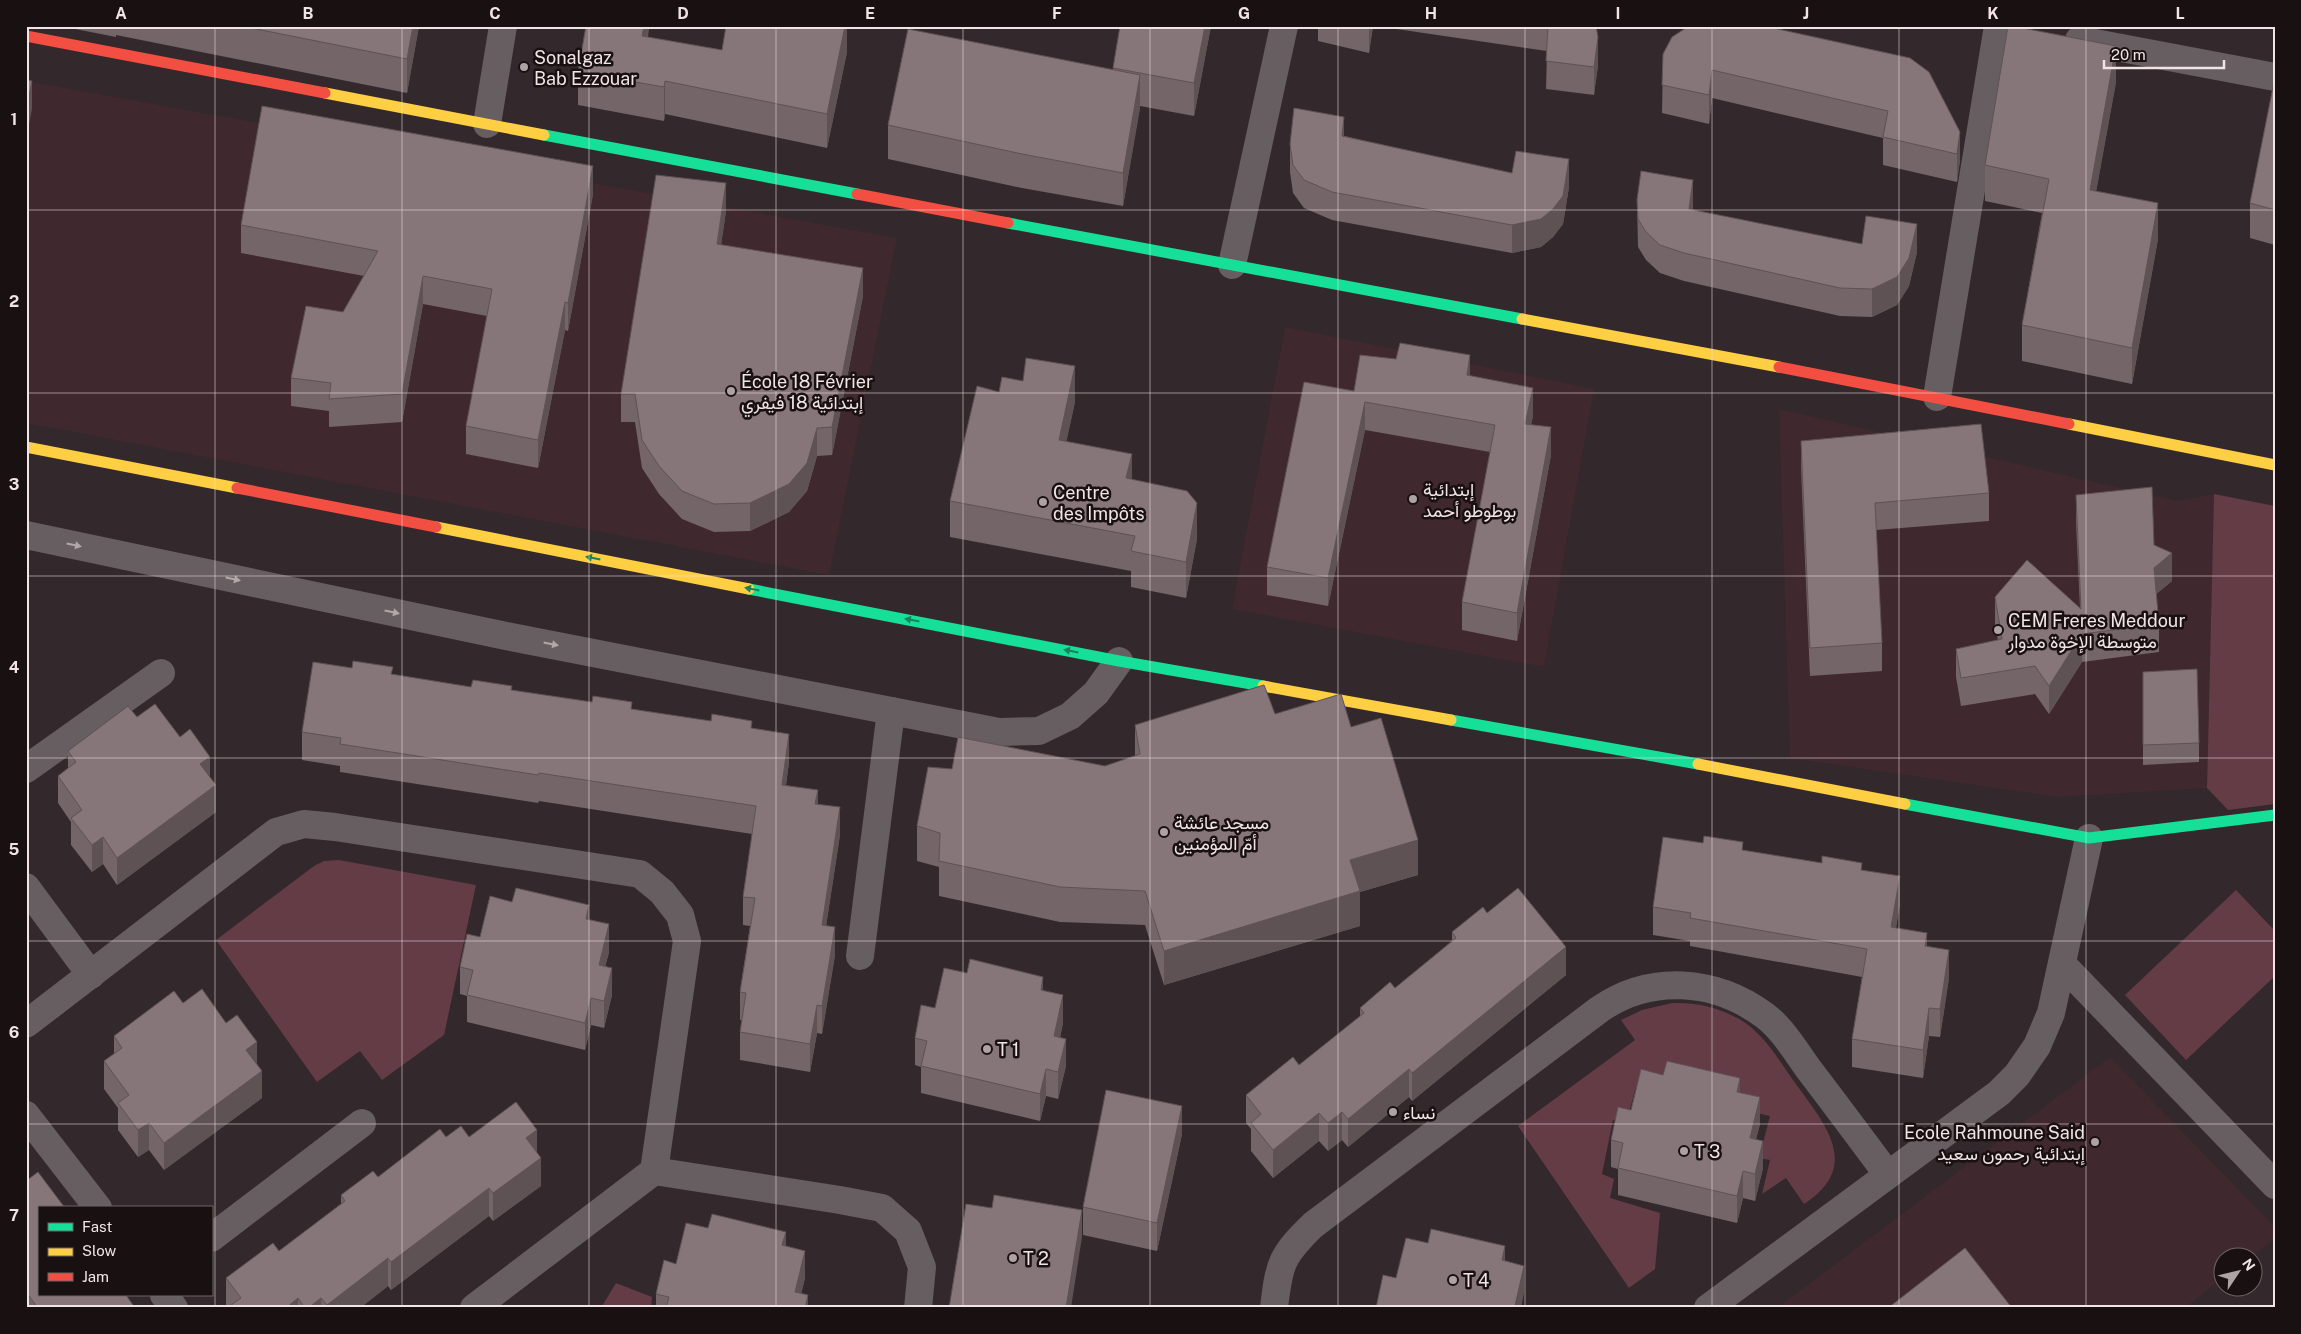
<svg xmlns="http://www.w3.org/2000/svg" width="2301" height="1334" font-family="'Public Sans',Vazirmatn,sans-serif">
<rect width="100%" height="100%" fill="#33282b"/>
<g fill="#3f282e">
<path d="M26,81L897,238L829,575L26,423Z"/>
<path d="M1285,327L1594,389L1544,667L1232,609Z"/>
<path d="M1779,409L2176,501L2214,494L2207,788L2058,797L1790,758Z"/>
<path d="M2110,1057L2275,1227V1239L2252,1256H2224L2223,1278L2185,1308H1777Z"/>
</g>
<g fill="#633c46">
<path d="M2214,494L2275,506V804L2228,810L2207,788Z"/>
<path d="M339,860L476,885L444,1035L382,1080L360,1051L317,1082L216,940L314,866L324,861Z"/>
<path d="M2236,890L2275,931V976L2186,1060L2125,995Z"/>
<path d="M1672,1003C1698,1002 1722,1008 1744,1022C1765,1036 1779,1060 1793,1080C1823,1122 1864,1165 1804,1204L1786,1178L1762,1194L1770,1160L1759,1158L1770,1116L1636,1087L1626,1123L1613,1120L1602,1174L1614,1179L1610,1198L1660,1213L1655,1269L1629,1288L1518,1126L1635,1040L1621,1020L1642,1010Z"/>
<path d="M616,1283L652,1297L651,1308H601Z"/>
</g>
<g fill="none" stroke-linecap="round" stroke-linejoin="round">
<g stroke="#665e60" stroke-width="28">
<path d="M2079,40L2275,77"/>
<path d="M487,124L503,26"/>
<path d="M1232,265L1284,26"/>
<path d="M1937,397L1998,26"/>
<path d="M26,535L506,636L999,732L1039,731L1070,716L1096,693L1119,661"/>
<path d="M26,769L161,673"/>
<path d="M26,887L91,975"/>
<path d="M860,956L891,711"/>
<path d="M2062,964L2275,1185"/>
<path d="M26,1024L276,832L304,824L335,827L640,874L662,892L680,915L687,941L654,1171L474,1308"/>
<path d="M26,1115L98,1208"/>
<path d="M654,1171L840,1200L882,1208L908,1231L922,1267L918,1308"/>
<path d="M211,1238L362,1123"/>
<path d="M164,1295L174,1308"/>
<path d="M1274,1308C1279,1264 1281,1256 1313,1225L1600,1009C1651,974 1715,979 1764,1015C1783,1029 1796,1052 1810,1071C1836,1105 1862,1140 1888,1175"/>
<path d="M1708,1308L1999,1093L2017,1075L2037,1046L2051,1013L2089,838"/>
</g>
<g stroke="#16e098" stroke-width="11">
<path d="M544,135L857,194"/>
<path d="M1008,223L1522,319"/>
<path d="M749,589L1119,661L1263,686"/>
<path d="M1451,720L1698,764"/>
<path d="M1905,804L2089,838L2275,815"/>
</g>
<g stroke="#ffcf43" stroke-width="11">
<path d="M325,93L544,135"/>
<path d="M1522,319L1779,367"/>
<path d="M2069,424L2275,465"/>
<path d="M26,447L237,488"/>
<path d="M436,527L749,589"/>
<path d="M1263,686L1451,720"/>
<path d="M1698,764L1905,804"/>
</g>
<g stroke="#f24e42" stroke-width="11">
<path d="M26,36L325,93"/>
<path d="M857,194L1008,223"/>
<path d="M1779,367L2069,424"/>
<path d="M237,488L436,527"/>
</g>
</g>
<g fill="#736568">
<path d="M60,26H419L407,93L116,35V37Z"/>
<path d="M586,26H649L648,37L722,50L847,26V52L827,148L665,114L664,121L578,105V72Z"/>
<path d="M1211,26L1194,116L1140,106L1123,206L1022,188L888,159V125L1113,70V68Z"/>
<path d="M1318,26H1373L1369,53L1318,41Z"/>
<path d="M1376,26H1596L1598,65L1594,95L1546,89L1547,51Z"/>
<path d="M1663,54L1910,58L1960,160L1957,182L1883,165V138L1712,98L1709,124L1662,113Z"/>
<path d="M2275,77V245L2250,238V203Z"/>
<path d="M2116,82L2096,191L2158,239L2132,384L2022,361V325L2042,213L1985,201V165Z"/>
<path d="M1344,136L1569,187L1563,224L1553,237L1541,247L1512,253L1332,220L1304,208L1293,193L1290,172V144Z"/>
<path d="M593,194L568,331L565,330L538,468L466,454V426L487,316L423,304L402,422L329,427V411L291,406V378L343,312L364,276L241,253V225Z"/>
<path d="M1637,200L1693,210L1862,244L1917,252L1909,286L1897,305L1872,317L1840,316L1684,281L1660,273L1646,260L1638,247Z"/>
<path d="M726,211L721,245L863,296L832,455L817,456L807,491L789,512L750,531L714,532L682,519L659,494L642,468L635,422H621V394Z"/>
<path d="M1470,376L1533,416L1531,424L1551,455L1517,641L1462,630V602L1490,452L1365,430L1328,606L1267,595V567L1354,391Z"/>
<path d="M1075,402L1066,442L1132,479L1197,539L1186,598L1131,587V571L950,537V501Z"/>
<path d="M1801,441L1989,493V521L1876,530L1882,643V671L1810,676L1801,469Z"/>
<path d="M2076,495L2154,545L2172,581L2156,594L2159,624V652L2082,662L2049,714L2035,694L1961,706L1956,677V649L1998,640L1995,625V597L2080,608L2076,523Z"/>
<path d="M352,668L471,687L512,690L752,728L789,762L786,785L818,804L840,835L826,926L835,955L822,1034L817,1033L810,1072L740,1060V1032L742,1020H740V992L750,926L743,925V897L752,834L539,801L538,803L340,772V766L302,760V732Z"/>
<path d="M2143,672L2199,743V762L2143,765Z"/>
<path d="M1275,714L1351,727L1418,875L1360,892V926L1164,985L1145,925L1060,922L939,896V867L917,861V826L952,769L1105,766L1135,756V725Z"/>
<path d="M137,717L210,778L216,812L117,885L103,864L92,872L71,845V822L58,803V776L68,769V751Z"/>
<path d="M1743,850L1862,871L1900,904L1896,928L1927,947L1949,978L1940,1037L1929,1036L1923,1078L1852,1067V1039L1862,977L1690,946V941L1653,935V907Z"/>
<path d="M1487,913L1566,975L1412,1101L1409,1097L1348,1147L1342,1140L1328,1151L1319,1141L1273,1178L1251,1151V1129L1246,1123V1095L1299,1065L1360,1017V1008L1395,988L1452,941V932Z"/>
<path d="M589,920L609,952L605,967L612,995L604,1028L591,1025L585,1050L467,1022V996L460,994V967L480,937Z"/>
<path d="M1043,991L1063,1023L1060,1038L1066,1066L1058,1099L1046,1096L1040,1121L921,1093V1067L915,1065V1038L935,1008Z"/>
<path d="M183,1003L257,1064L262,1098L164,1170L149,1150L138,1157L118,1130V1108L104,1089V1061L114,1054V1036Z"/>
<path d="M1740,1093L1760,1124L1756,1139L1763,1168L1755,1201L1743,1198L1737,1223L1618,1195V1169L1611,1167V1140L1631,1110Z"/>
<path d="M1182,1134L1157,1251L1083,1235V1207Z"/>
<path d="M446,1137H469L537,1153L541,1186L493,1221L489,1216L391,1290L388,1286L360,1308H227L226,1306V1278L279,1251L341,1204V1195L378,1177Z"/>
<path d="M26,1181L39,1295L135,1308H26Z"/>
<path d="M786,1246L805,1278L801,1293L808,1308H656V1294L676,1264Z"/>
</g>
<g fill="#5e5255">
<path d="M413,26H419L407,93V59Z"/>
<path d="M644,26H649L642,69V36Z"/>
<path d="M845,26H847V52L827,148V114Z"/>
<path d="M1205,26H1211L1194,116V83Z"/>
<path d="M1369,26H1373L1369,53Z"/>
<path d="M1598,37V65L1594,95V67Z"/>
<path d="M2116,46V82L2090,226V190Z"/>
<path d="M1712,70V98L1709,124V95Z"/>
<path d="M1140,75V109L1123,206V173Z"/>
<path d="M32,81V109L26,139V111Z"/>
<path d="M665,81V114L664,121V87Z"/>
<path d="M1344,117V145L1342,136Z"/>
<path d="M1960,132V160L1957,182V154Z"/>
<path d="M1569,159V187L1563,224L1553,237L1541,247L1512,253V225Z"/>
<path d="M593,166V194L568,331V303Z"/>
<path d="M1693,180V208L1689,237V209Z"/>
<path d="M726,183V211L717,272V244Z"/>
<path d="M2158,203V239L2132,384V348Z"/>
<path d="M1917,224V252L1909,286L1897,305L1872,317V289Z"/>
<path d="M863,268V296L832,455V427Z"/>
<path d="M423,276V304L402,422V394Z"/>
<path d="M565,302V330L538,468V440Z"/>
<path d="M1470,355V383L1467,375Z"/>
<path d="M1075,366V402L1059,476V440Z"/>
<path d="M1533,388V416L1525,452V424Z"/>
<path d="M1365,402V430L1328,606V578Z"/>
<path d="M1551,427V455L1517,641V613Z"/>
<path d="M817,428V456L807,491L789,512L750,531V503Z"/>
<path d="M1132,454V490L1126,478Z"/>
<path d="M1197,503V539L1186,598V562Z"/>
<path d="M2172,553V581L2154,596V568Z"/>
<path d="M2082,634V662L2049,714V686Z"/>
<path d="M789,734V762L782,813V785Z"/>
<path d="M210,757V784L200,764Z"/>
<path d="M216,785V812L117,885V858Z"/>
<path d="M818,790V818L815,804Z"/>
<path d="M840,807V835L822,953V925Z"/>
<path d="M103,837V864L92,872V845Z"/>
<path d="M1418,840V875L1360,892V926L1164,985V951L1350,860Z"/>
<path d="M1900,876V904L1891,955V927Z"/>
<path d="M589,905V932L586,919Z"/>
<path d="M609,924V952L599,992V965Z"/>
<path d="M835,927V955L822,1034V1006Z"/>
<path d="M1927,933V961L1925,946Z"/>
<path d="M1566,947V975L1412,1101V1073Z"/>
<path d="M1949,950V978L1940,1037V1009Z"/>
<path d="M612,968V995L604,1028V1001Z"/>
<path d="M1043,977V1004L1041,990Z"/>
<path d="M1063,995V1023L1054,1063V1036Z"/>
<path d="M591,998V1025L585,1050V1023Z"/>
<path d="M817,1005V1033L810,1072V1044Z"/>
<path d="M1929,1008V1036L1923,1078V1050Z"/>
<path d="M1066,1039V1066L1058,1099V1072Z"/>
<path d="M257,1042V1069L246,1050Z"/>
<path d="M1046,1069V1096L1040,1121V1094Z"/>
<path d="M1409,1069V1097L1348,1147V1119Z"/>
<path d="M262,1071V1098L164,1170V1143Z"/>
<path d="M1740,1078V1105L1737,1092Z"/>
<path d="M1760,1097V1124L1750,1165V1138Z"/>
<path d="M1182,1106V1134L1157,1251V1223Z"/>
<path d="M1342,1112V1140L1328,1151V1123Z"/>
<path d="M1319,1113V1141L1273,1178V1150Z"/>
<path d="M149,1123V1150L138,1157V1130Z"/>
<path d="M537,1130V1158L526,1138Z"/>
<path d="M1763,1141V1168L1755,1201V1174Z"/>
<path d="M541,1158V1186L493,1221V1193Z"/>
<path d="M1743,1171V1198L1737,1223V1196Z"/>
<path d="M489,1188V1216L391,1290V1262Z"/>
<path d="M1082,1210V1237L1071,1308H1066Z"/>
<path d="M786,1232V1259L782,1245Z"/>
<path d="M1505,1246V1274L1502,1260Z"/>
<path d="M805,1251V1278L798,1308L795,1292Z"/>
<path d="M388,1258V1286L360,1308H327V1305Z"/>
<path d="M1524,1266V1293L1521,1308H1515Z"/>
<path d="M808,1295V1308H805Z"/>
<path d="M298,1298V1308H286Z"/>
<path d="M321,1298V1308H308Z"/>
</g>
<g fill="#867579" stroke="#5e5255">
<path d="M241,26H413L407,59Z"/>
<path d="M586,26H644L642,36L722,50L726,26H845L827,114L665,81L664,87L578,72Z"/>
<path d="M1120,26H1205L1194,83L1113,68Z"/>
<path d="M1548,26H1596L1598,37L1594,67L1546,61Z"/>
<path d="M1689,26H1764L1910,58L1929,72L1960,132L1957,154L1883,137L1888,111L1712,70L1709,95L1662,85L1663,54L1672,37Z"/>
<path d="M2008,26H2012L2116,46L2090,190L2158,203L2132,348L2022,325L2049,179L1985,165Z"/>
<path d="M908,29L1140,75L1123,173L1022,154L888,125Z"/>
<path d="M2275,77V210L2250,203Z"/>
<path d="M26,80L32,81L26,111Z"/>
<path d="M262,106L593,166L568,303L565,302L538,440L466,426L492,289L423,276L402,394L329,399L331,383L291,378L306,306L343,312L378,251L241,225Z"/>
<path d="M1294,108L1344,117L1342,136L1512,173L1516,151L1569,159L1563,196L1553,209L1541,219L1512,225L1332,192L1304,180L1293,165L1290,144Z"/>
<path d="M1641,171L1693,180L1689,209L1862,244L1866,216L1917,224L1909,258L1897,277L1872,289L1840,288L1684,253L1660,245L1646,232L1638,219L1637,200Z"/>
<path d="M656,175L726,183L717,244L863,268L832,427L817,428L807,463L789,484L750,503L714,504L682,491L659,466L642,440L635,394H621Z"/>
<path d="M1400,343L1470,355L1467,375L1533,388L1525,424L1551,427L1517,613L1462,602L1495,425L1365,402L1328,578L1267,567L1304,382L1354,391L1360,355L1396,359Z"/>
<path d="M1026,358L1075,366L1059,440L1132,454L1126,478L1187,491L1197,503L1186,562L1131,551L1135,536L950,501L977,386L999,392L1002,377L1023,381Z"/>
<path d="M1981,424L1989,493L1875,503L1882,643L1810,648L1801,441Z"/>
<path d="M2152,487L2154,545L2172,553L2154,568L2159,624L2082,634L2049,686L2035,666L1961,678L1956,649L2002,639L1995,597L2027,560L2081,609L2076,495Z"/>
<path d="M353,661L393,667L391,674L471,687L473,680L512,686L511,690L592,702L593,696L632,702L631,709L711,721L712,714L752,721L751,728L789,734L782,785L818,790L815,804L840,807L822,925L835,927L822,1006L817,1005L810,1044L740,1032L746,993L740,992L755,898L743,897L756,806L539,773L538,775L340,744L341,738L302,732L313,662L352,668Z"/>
<path d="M2197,669L2199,743L2143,745V672Z"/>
<path d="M1264,685L1275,714L1341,694L1351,727L1381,718L1418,840L1350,860L1360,891L1164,951L1145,891L1060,887L939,861L940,833L917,826L928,767L952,769L958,737L1105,766L1140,754L1135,725Z"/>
<path d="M155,704L180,737L190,729L210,757L200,764L216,785L117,858L103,837L92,845L71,818L82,810L58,776L76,762L68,751L128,706L137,717Z"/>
<path d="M1704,836L1743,842L1742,850L1822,863V856L1862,863L1861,870L1900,876L1891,927L1927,933L1925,946L1949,950L1940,1009L1929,1008L1923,1050L1852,1039L1867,949L1690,918L1691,913L1653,907L1663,837L1703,843Z"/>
<path d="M516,888L589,905L586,919L609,924L599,965L612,968L604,1001L591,998L585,1023L467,995L473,970L460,967L467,934L480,937L490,896L512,902Z"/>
<path d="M1518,888L1566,947L1412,1073L1409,1069L1348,1119L1342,1112L1328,1123L1319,1113L1273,1150L1251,1123L1261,1114L1246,1095L1293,1057L1299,1065L1364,1013L1360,1008L1390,982L1395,988L1456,938L1452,932L1483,907L1487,913Z"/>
<path d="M970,959L1043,977L1041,990L1063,995L1054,1036L1066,1039L1058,1072L1046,1069L1040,1094L921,1066L927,1041L915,1038L921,1005L935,1008L944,968L967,973Z"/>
<path d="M202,989L226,1023L237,1015L257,1042L246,1050L262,1071L164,1143L149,1123L138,1130L118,1103L129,1095L104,1061L122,1048L114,1036L174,991L183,1003Z"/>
<path d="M1667,1061L1740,1078L1737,1092L1760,1097L1750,1138L1763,1141L1755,1174L1743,1171L1737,1196L1618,1168L1623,1143L1611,1140L1618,1107L1631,1110L1641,1069L1663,1075Z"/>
<path d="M1106,1090L1182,1106L1157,1223L1083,1207Z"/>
<path d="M516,1102L537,1130L526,1138L541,1158L493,1193L489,1188L391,1262L388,1258L327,1305L321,1298L308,1308H305L298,1298L286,1308H231L230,1306L241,1298L226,1278L273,1243L279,1251L345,1201L341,1195L373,1171L378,1177L440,1129L446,1137L461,1126L469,1137Z"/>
<path d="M38,1172L65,1208H39V1295H126L135,1308H38L26,1292V1181Z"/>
<path d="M994,1195L1082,1210L1066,1308H949L966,1204L992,1208Z"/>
<path d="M712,1214L786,1232L782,1245L805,1251L795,1292L808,1295L805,1308H666L669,1297L656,1294L664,1260L676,1264L686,1223L708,1228Z"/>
<path d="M1431,1229L1505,1246L1502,1260L1524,1266L1515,1306L1520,1308H1376L1383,1275L1396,1278L1406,1238L1428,1243Z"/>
<path d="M1965,1248L2012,1308H1888Z"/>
</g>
<defs><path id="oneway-solid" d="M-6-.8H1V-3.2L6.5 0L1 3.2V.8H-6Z" transform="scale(1.25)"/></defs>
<g fill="#b2a8aa">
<use href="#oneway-solid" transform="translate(74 545) rotate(12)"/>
<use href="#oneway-solid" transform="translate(233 579) rotate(12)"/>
<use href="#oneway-solid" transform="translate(392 612) rotate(12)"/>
<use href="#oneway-solid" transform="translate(551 644) rotate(11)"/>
</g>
<g fill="#17825c">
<use href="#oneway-solid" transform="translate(593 558) rotate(-169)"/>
<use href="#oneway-solid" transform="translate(752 589) rotate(-169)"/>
<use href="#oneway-solid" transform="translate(912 620) rotate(-169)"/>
<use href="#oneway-solid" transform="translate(1071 651) rotate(-169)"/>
</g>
<path fill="none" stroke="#f1e4e6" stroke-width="1" stroke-opacity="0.55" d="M215,26V1308M402,26V1308M589,26V1308M776,26V1308M963,26V1308M1150,26V1308M1338,26V1308M1525,26V1308M1712,26V1308M1899,26V1308M2086,26V1308M26,210H2275M26,393H2275M26,576H2275M26,758H2275M26,941H2275M26,1124H2275"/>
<g fill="#aea2a5" stroke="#191012" stroke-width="2">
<circle cx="524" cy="67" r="5"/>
<circle cx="731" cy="391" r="5"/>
<circle cx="1413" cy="499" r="5"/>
<circle cx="1043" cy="502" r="5"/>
<circle cx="1998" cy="630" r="5"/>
<circle cx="1164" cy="832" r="5"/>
<circle cx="987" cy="1049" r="5"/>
<circle cx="1393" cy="1112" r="5"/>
<circle cx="2095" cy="1142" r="5"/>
<circle cx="1684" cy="1151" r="5"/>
<circle cx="1013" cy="1258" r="5"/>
<circle cx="1453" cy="1280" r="5"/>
</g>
<g text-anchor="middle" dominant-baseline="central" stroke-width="5" stroke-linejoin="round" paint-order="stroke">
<g font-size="18" fill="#f1e4e6" stroke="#191012" text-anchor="start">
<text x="534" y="57">Sonalgaz<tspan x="534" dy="21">Bab Ezzouar</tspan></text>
<text x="741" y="381">École 18 Février<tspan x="741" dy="21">إبتدائية 18 فيفري</tspan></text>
<text x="1423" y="489">إبتدائية<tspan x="1423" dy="21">بوطوطو أحمد</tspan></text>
<text x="1053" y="492">Centre<tspan x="1053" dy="21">des Impôts</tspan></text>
<text x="2008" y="620">CEM Freres Meddour<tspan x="2008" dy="21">متوسطة الإخوة مدوار</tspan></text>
<text x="1174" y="822">مسجد عائشة<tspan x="1174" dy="21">أمّ المؤمنين</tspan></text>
<text x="997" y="1049">T 1</text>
<text x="1403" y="1112">نساء</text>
<text x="2085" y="1132" text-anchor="end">Ecole Rahmoune Said<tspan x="2085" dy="21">إبتدائية رحمون سعيد</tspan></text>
<text x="1694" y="1151">T 3</text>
<text x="1023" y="1258">T 2</text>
<text x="1463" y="1280">T 4</text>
</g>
</g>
<rect width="2301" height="1334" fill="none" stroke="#191012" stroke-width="55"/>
<rect x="38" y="1206" width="175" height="90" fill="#191012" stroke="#6f6567"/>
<rect x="48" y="1223" width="25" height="8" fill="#16e098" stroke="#6f6567"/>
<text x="82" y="1232" font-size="15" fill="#f1e4e6">Fast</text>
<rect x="48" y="1248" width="25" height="8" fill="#ffcf43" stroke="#6f6567"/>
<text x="82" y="1256" font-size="15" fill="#f1e4e6">Slow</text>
<rect x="48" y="1273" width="25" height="8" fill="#f24e42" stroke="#6f6567"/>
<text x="82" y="1282" font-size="15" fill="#f1e4e6">Jam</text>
<g transform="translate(2238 1272) rotate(55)"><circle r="24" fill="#191012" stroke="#6f6567"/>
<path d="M0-4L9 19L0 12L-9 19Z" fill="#aea2a5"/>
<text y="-8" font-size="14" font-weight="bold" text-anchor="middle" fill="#f1e4e6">N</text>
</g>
<path d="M2104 60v8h120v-8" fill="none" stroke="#f1e4e6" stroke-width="2.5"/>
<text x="2111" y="60" font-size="15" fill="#f1e4e6" stroke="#191012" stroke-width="4" paint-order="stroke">20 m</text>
<rect x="28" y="28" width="2246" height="1278" fill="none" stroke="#f1e4e6" stroke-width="2"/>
<g font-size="16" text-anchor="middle" font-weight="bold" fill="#f1e4e6">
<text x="121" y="19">A</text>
<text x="308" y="19">B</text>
<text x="495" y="19">C</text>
<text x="683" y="19">D</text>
<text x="870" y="19">E</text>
<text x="1057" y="19">F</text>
<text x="1244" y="19">G</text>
<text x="1431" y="19">H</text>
<text x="1618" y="19">I</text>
<text x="1806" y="19">J</text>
<text x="1993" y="19">K</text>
<text x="2180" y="19">L</text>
<text x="14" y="125">1</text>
<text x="14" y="307">2</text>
<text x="14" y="490">3</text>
<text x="14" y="673">4</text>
<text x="14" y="855">5</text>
<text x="14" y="1038">6</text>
<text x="14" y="1221">7</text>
</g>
</svg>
